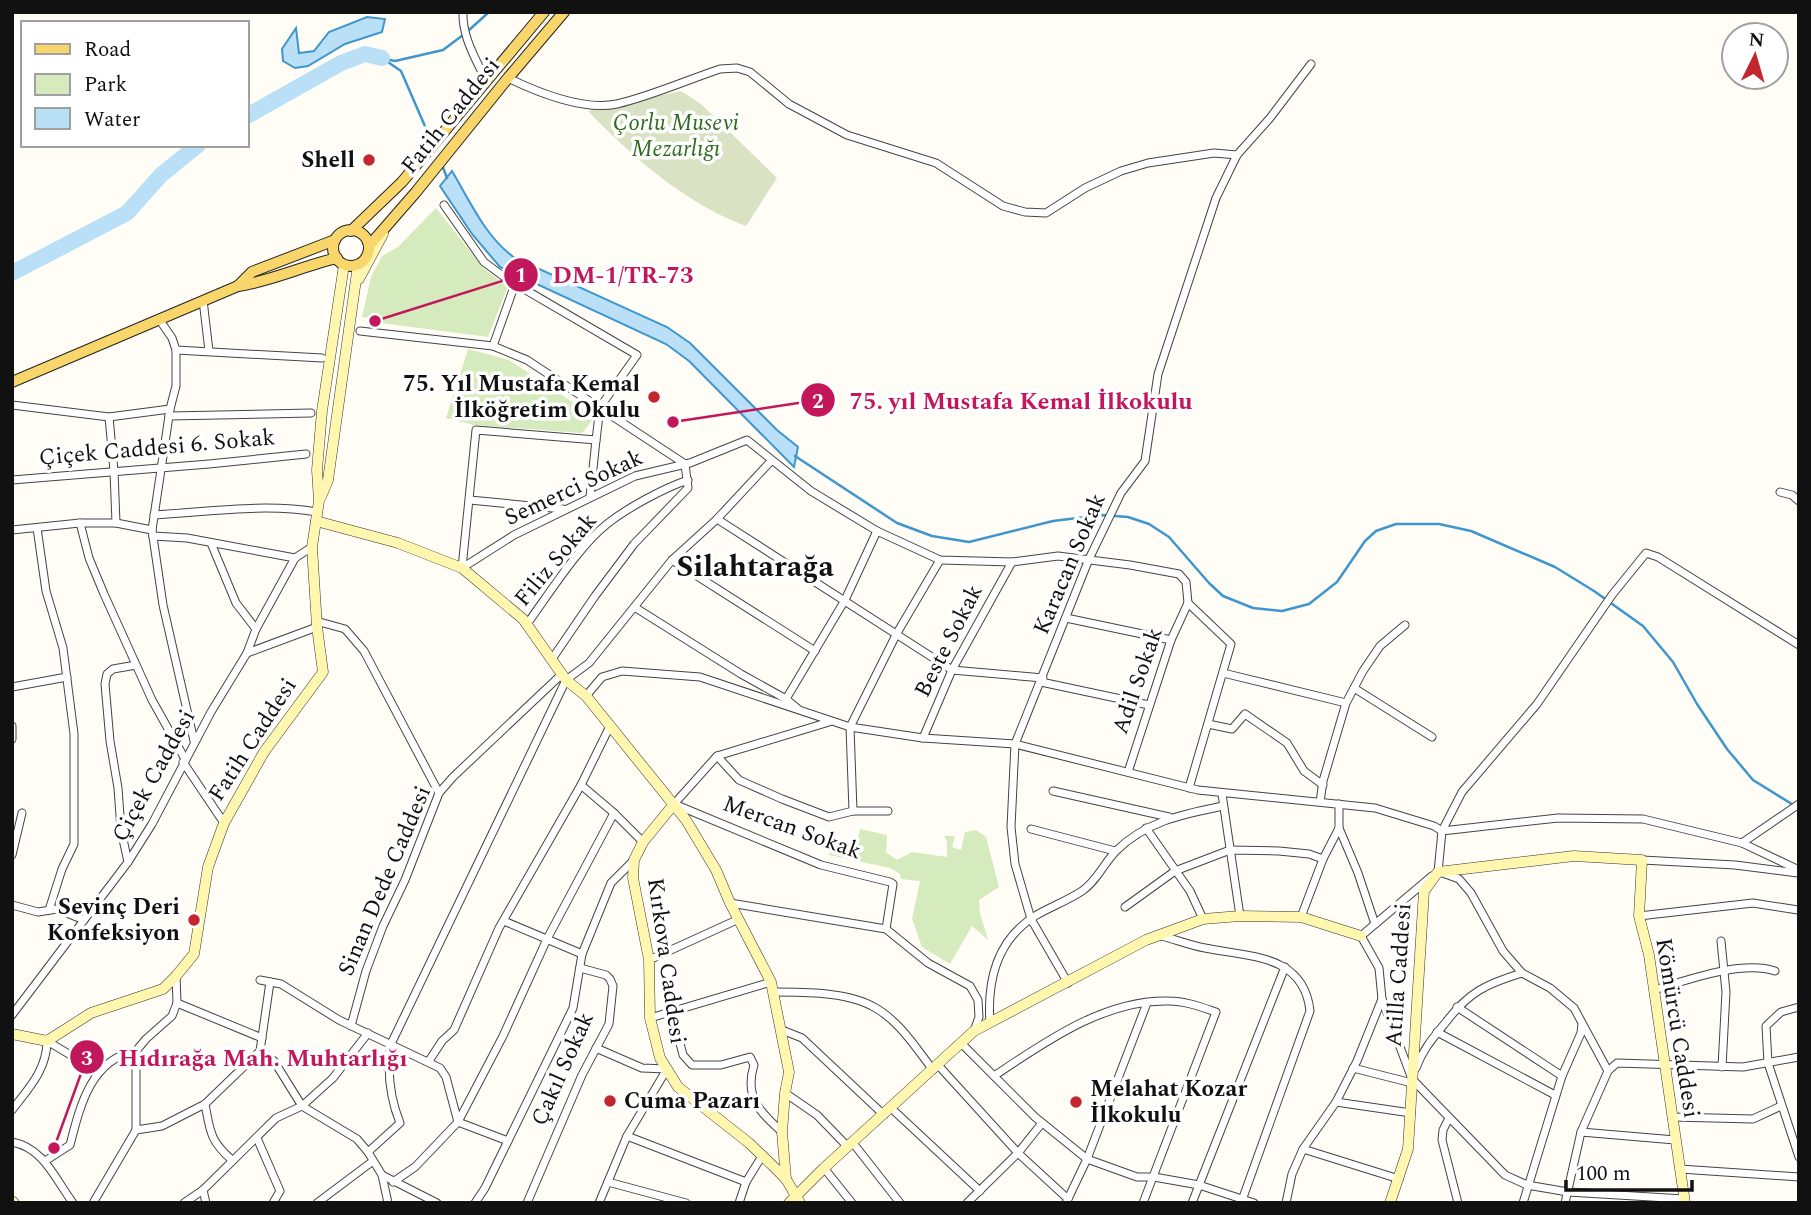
<svg xmlns="http://www.w3.org/2000/svg" width="1811" height="1215" font-family="Spectral,serif">
<rect width="100%" height="100%" fill="#fffdf5"/>
<g fill="#d5ebbd">
<path d="M436,208L484,269L508,286L488,337L381,323L380,319L362,317L371,277L382,256L398,247Z"/>
<path d="M468,349L509,360L595,417L582,433L474,425L446,418Z"/>
<path d="M860,829L887,835L886,852L897,860L912,852L947,857V842L944,836H955L952,847L961,850L965,832L976,830L986,837L999,887L979,900L980,913L988,940L972,926L950,964L922,947L912,919L920,881L901,879L900,874L890,868L829,855L835,840L856,846Z"/>
</g>
<path fill="#d9e3c4" d="M681,91L701,104L777,178L746,226C686,204 632,157 588,111Z"/>
<g fill="#b9e0f7" stroke="#3f96cf" stroke-width="2">
<path d="M367,17L385,19L382,32L345,44L308,66L295,68L283,61L282,49L296,28L299,53L314,51L329,32Z"/>
<path d="M452,171C470,201 486,238 515,258L667,327L690,343L777,430L798,447L794,467L689,361L666,344L500,267L472,234L440,186Z"/>
</g>
<g fill="none" stroke-linecap="round" stroke-linejoin="round">
<g stroke="#3f96cf" stroke-width="2.5">
<path d="M468,31L489,12"/>
<path d="M382,58L401,71L431,140"/>
<path d="M385,59L395,61L443,50L463,35"/>
<path d="M442,165L447,178"/>
<path d="M795,456L897,523L932,536L969,542L1053,521L1102,515L1128,517L1149,524L1169,537L1209,583L1223,596L1253,608L1282,611L1309,604L1337,582L1365,541L1376,531L1396,524H1439L1471,531L1555,567L1594,591L1643,626L1673,662L1697,704L1727,749L1753,780L1795,806"/>
</g>
<g stroke="#b9e0f7" stroke-width="16">
<path d="M247,116L341,63L365,54L382,58"/>
<path d="M12,273L127,213L161,175L198,145"/>
</g>
<g stroke="#444" stroke-width="9">
<g id="street">
<path d="M463,12C462,37 476,59 486,81"/>
<path d="M508,78C537,92 584,111 617,104C651,96 687,80 720,69L737,68L750,72L789,104L847,135L936,163L1003,206L1025,212L1046,213L1085,188L1121,171L1148,163L1214,153L1237,155"/>
<path d="M444,205L484,262L507,279L637,355L600,407L596,440"/>
<path d="M203,300L209,351"/>
<path d="M159,319L172,338L176,350V386L170,409L152,530L163,605L194,741"/>
<path d="M360,331L493,346L527,360L685,464L688,488L634,544L595,596L552,659"/>
<path d="M493,346L515,284"/>
<path d="M176,350L322,358"/>
<path d="M12,405L109,417L170,409"/>
<path d="M169,416L311,413"/>
<path d="M109,417L114,471L116,523"/>
<path d="M12,480L209,464L306,454"/>
<path d="M1780,492L1792,495L1799,501"/>
<path d="M470,500L563,509"/>
<path d="M154,515C208,512 264,503 317,512"/>
<path d="M717,519L952,670L1043,678"/>
<path d="M80,523L89,558L104,594L152,700L185,759"/>
<path d="M37,528L46,591L63,648L74,734V844L62,869L49,910"/>
<path d="M12,530L80,523H116L152,530"/>
<path d="M153,536L187,538L295,558"/>
<path d="M211,543L236,603L256,629"/>
<path d="M672,560L815,651"/>
<path d="M462,568L514,535L635,476L690,463L747,440L811,491L877,531L940,560L1012,562L1058,556L1130,565L1179,574L1186,582L1188,603L1171,640L1128,772"/>
<path d="M462,568L476,430L596,440L590,497"/>
<path d="M1188,603L1231,644L1189,788"/>
<path d="M636,608L741,674L786,699L798,709"/>
<path d="M1066,618L1171,640"/>
<path d="M316,621L345,629L364,651L439,793"/>
<path d="M527,624C549,594 579,546 607,524C627,508 664,488 688,480"/>
<path d="M1799,645L1658,557L1646,553L1612,595L1537,704L1462,792L1442,831L1558,818L1643,819L1742,843L1799,870"/>
<path d="M247,653L317,627"/>
<path d="M1223,673L1346,703"/>
<path d="M1041,682L1149,705"/>
<path d="M12,687L67,677"/>
<path d="M1354,688L1432,737"/>
<path d="M586,696L602,677L622,671L700,677L850,727L923,738L1015,744L1198,790L1375,808L1434,826L1442,831L1438,872"/>
<path d="M786,699L845,600L877,531"/>
<path d="M829,722L717,756L674,804L821,865L890,882L893,884L886,929"/>
<path d="M1208,724L1232,729L1245,714L1287,743L1304,771L1323,785"/>
<path d="M12,726V739"/>
<path d="M923,738L952,670L1012,562"/>
<path d="M717,756L739,780L782,799L829,817L853,811H888"/>
<path d="M183,762L224,823"/>
<path d="M581,785L614,813L643,842"/>
<path d="M1053,791L1169,817"/>
<path d="M1222,794L1240,916"/>
<path d="M1320,802L1323,781L1346,703L1363,671L1380,646L1405,625"/>
<path d="M853,811L850,727L897,633L940,560"/>
<path d="M1146,828L1190,891L1203,919"/>
<path d="M1339,828L1358,873L1375,924"/>
<path d="M1031,829L1115,851"/>
<path d="M1742,843L1799,804"/>
<path d="M12,855L22,813"/>
<path d="M1642,860L1735,865L1798,873"/>
<path d="M128,862L121,830L118,788L110,741L105,684L107,674L113,669L136,665"/>
<path d="M1440,872L1459,879L1471,893L1503,951L1522,973L1550,988L1574,1008L1608,1071"/>
<path d="M730,903L886,929L928,963L970,986L978,1000L979,1017L974,1031"/>
<path d="M12,905L38,912L57,909L84,920"/>
<path d="M1125,907L1175,871L1230,850L1279,851L1309,854L1323,859"/>
<path d="M1639,916L1753,903L1798,910"/>
<path d="M1301,917L1323,859L1339,828V804"/>
<path d="M504,921L582,954"/>
<path d="M1158,935C1174,939 1189,945 1205,948C1249,957 1304,954 1310,1011L1241,1203"/>
<path d="M1721,941L1726,992L1722,1067"/>
<path d="M649,960L739,919"/>
<path d="M260,980L281,984L339,1020L440,1068L446,1077L458,1122L508,1141"/>
<path d="M1068,983L1031,919L1015,864L1011,827L1015,744L1089,559L1121,493L1145,461L1158,374L1216,198L1237,155L1270,118L1311,64"/>
<path d="M1654,990C1687,980 1742,960 1775,971"/>
<path d="M774,992C804,992 846,992 872,1006C898,1019 916,1048 933,1070"/>
<path d="M1382,999L1412,1079L1505,1175L1527,1185L1568,1192L1684,1199"/>
<path d="M177,1003L262,1038"/>
<path d="M1457,1007L1562,1076"/>
<path d="M1799,1007L1781,1012L1766,1026L1768,1063L1799,1157"/>
<path d="M672,1012L683,1055L692,1065H721L750,1057L754,1065C744,1097 760,1112 782,1132"/>
<path d="M12,1015L128,862L152,824L211,712L247,653L256,629L295,558L312,547"/>
<path d="M650,1018L771,982"/>
<path d="M990,1023C987,981 997,940 1035,916C1050,907 1067,901 1082,891C1097,881 1104,863 1116,851C1146,821 1184,814 1223,806"/>
<path d="M351,1026L366,971L383,926L405,880L439,793L453,777L562,674"/>
<path d="M782,1030L802,1038L884,1115"/>
<path d="M1437,1032L1555,1095"/>
<path d="M47,1041L99,1072"/>
<path d="M962,1044L1035,1117L1087,1159L1137,1177H1154L1199,1185L1254,1203"/>
<path d="M596,1048L642,1068L667,1069L627,1136L599,1203"/>
<path d="M260,1051L274,1061L302,1106L357,1139L368,1152L382,1175L388,1203"/>
<path d="M429,1061L442,1041L454,1030L499,928L581,785L610,726"/>
<path d="M938,1065L1018,1153L1068,1199"/>
<path d="M1353,1068L1412,1083"/>
<path d="M1416,1068C1423,1049 1433,1038 1446,1022C1469,992 1486,984 1522,973"/>
<path d="M994,1076C1045,1042 1105,999 1169,1001C1185,1001 1201,1007 1216,1012L1143,1203"/>
<path d="M785,1093L817,1115L848,1147"/>
<path d="M1336,1102L1411,1113"/>
<path d="M205,1104C210,1131 210,1141 232,1160"/>
<path d="M891,1108L980,1191"/>
<path d="M12,1110C29,1088 47,1069 47,1041"/>
<path d="M1672,1117L1753,1119L1781,1106"/>
<path d="M1449,1118L1443,1130L1442,1140L1458,1203"/>
<path d="M136,1130L162,1126L205,1104L260,1051L270,982"/>
<path d="M1581,1132L1675,1140"/>
<path d="M627,1136L746,1182"/>
<path d="M257,1138L280,1191L273,1203"/>
<path d="M12,1142C44,1148 55,1179 73,1203"/>
<path d="M853,1143L900,1203"/>
<path d="M1303,1149L1399,1179"/>
<path d="M368,1152L400,1123C390,1098 387,1070 391,1044L566,680L589,663L672,560L717,519L771,461"/>
<path d="M45,1161L70,1145C80,1106 91,1059 136,1051"/>
<path d="M824,1168L852,1203"/>
<path d="M1680,1169L1799,1177"/>
<path d="M382,1175L437,1203"/>
<path d="M393,1182L415,1167L458,1122L503,1036L547,939L614,813"/>
<path d="M608,1182L686,1203"/>
<path d="M203,1190L206,1203"/>
<path d="M93,1203L136,1130V1051L146,1039L172,1016L177,1003L176,976"/>
<path d="M184,1203L203,1190L276,1118L302,1106L333,1078L368,1033"/>
<path d="M317,1203L373,1161"/>
<path d="M475,1203L485,1188L573,1008L582,954L611,883L634,860"/>
<path d="M527,1203L582,1075L609,1024L613,986L610,979L606,975L580,968"/>
<path d="M739,1203L746,1182L762,1156"/>
<path d="M967,1203L1018,1153L1042,1123"/>
<path d="M1066,1203L1087,1159L1147,1003"/>
<path d="M1192,1203L1285,967"/>
<path d="M1286,1203L1292,1174L1303,1149L1336,1102L1357,1061L1382,999L1379,968L1361,936L1432,876"/>
<path d="M1523,1203L1562,1076L1581,1033L1582,1024"/>
<path d="M1565,1203L1581,1132L1608,1071L1617,1063L1743,1067L1799,1057"/>
</g>
</g>
<g stroke="#333" stroke-width="11">
<g id="secondary">
<path d="M359,279L383,234"/>
<path d="M321,497L328,480L358,265"/>
<path d="M316,521L398,543L462,568L523,619L566,680L586,696L686,820L716,870L730,903L771,982L789,1072L785,1093L782,1132L786,1179"/>
<path d="M674,804L643,842L634,860L633,878L649,960L650,1018L660,1058L678,1087L749,1143L773,1166L786,1179L800,1203"/>
<path d="M12,1034L47,1041L91,1013L163,989L176,976L194,954L208,867L224,823L264,752L323,672L317,627L312,547L319,501L317,470L322,411L344,265"/>
<path d="M12,1201L14,1203"/>
<path d="M789,1203L824,1168L974,1031L1146,940L1203,919L1240,916L1301,917L1361,936"/>
<path d="M1390,1203L1408,1149L1424,891L1438,872L1574,856L1642,860L1639,916L1649,955L1685,1203"/>
</g>
</g>
<g stroke="#222" stroke-width="12">
<g id="primary">
<circle cx="351" cy="248" r="18"/>
<path d="M351,231L402,182L544,12"/>
<path d="M369,246L416,192L508,78L564,12"/>
<path d="M238,286L252,272L335,240"/>
<path d="M12,382L238,286C272,281 303,266 337,258"/>
</g>
</g>
<use href="#street" stroke="#fff" stroke-width="7"/>
<use href="#secondary" stroke="#fff6b0" stroke-width="10"/>
<use href="#primary" stroke="#f9d66b" stroke-width="10"/>
</g>
<g fill="#c4262e" stroke="#fff" stroke-width="2.5">
<circle cx="369" cy="160" r="7"/>
<circle cx="654" cy="397" r="7"/>
<circle cx="194" cy="920" r="7"/>
<circle cx="610" cy="1101" r="7"/>
<circle cx="1076" cy="1102" r="7"/>
</g>
<g text-anchor="middle" dominant-baseline="central" stroke-width="7" stroke-linejoin="round" paint-order="stroke">
<g font-size="23" fill="#111" stroke="#fff">
<text transform="translate(451 116) rotate(-51)">Fatih Caddesi</text>
<text transform="translate(157 448) rotate(-5)">Çiçek Caddesi 6. Sokak</text>
<text transform="translate(574 488) rotate(-25)">Semerci Sokak</text>
<text transform="translate(556 560) rotate(-50)">Filiz Sokak</text>
<text transform="translate(1070 564) rotate(-67)">Karacan Sokak</text>
<text transform="translate(949 641) rotate(-63)">Beste Sokak</text>
<text transform="translate(1138 681) rotate(-71)">Adil Sokak</text>
<text transform="translate(253 740) rotate(-57)">Fatih Caddesi</text>
<text transform="translate(154 776) rotate(-61)">Çiçek Caddesi</text>
<text transform="translate(792 828) rotate(20)">Mercan Sokak</text>
<text transform="translate(385 881) rotate(-67)">Sinan Dede Caddesi</text>
<text transform="translate(666 961) rotate(82)">Kırkova Caddesi</text>
<text transform="translate(1399 975) rotate(-86)">Atilla Caddesi</text>
<text transform="translate(1677 1028) rotate(81)">Kömürcü Caddesi</text>
<text transform="translate(563 1069) rotate(-66)">Çakıl Sokak</text>
</g>
<g font-size="23" font-style="italic" fill="#2f6b1f" stroke="#fff">
<text x="676" y="123">Çorlu Musevi<tspan x="676" dy="26">Mezarlığı</tspan></text>
</g>
<g font-size="23" font-weight="bold" fill="#111" stroke="#fff" text-anchor="end">
<text x="355" y="160">Shell</text>
<text x="640" y="384">75. Yıl Mustafa Kemal<tspan x="640" dy="26">İlköğretim Okulu</tspan></text>
<text x="180" y="907">Sevinç Deri<tspan x="180" dy="26">Konfeksiyon</tspan></text>
<text x="1090" y="1089" text-anchor="start">Melahat Kozar<tspan x="1090" dy="26">İlkokulu</tspan></text>
<text x="624" y="1101" text-anchor="start">Cuma Pazarı</text>
</g>
<g font-size="30" font-weight="bold" fill="#111" stroke="#fff">
<text x="755" y="567">Silahtarağa</text>
</g>
</g>
<path fill="none" stroke="#c2185b" stroke-width="2.5" d="M375 321L521 275M673 422L818 400M54 1148L87 1057"/>
<g fill="#c2185b" stroke="#fff" stroke-width="2.5">
<circle cx="375" cy="321" r="7"/>
<circle cx="673" cy="422" r="7"/>
<circle cx="54" cy="1148" r="7"/>
<circle cx="521" cy="275" r="18"/>
<circle cx="818" cy="400" r="18"/>
<circle cx="87" cy="1057" r="18"/>
</g>
<g font-size="21" text-anchor="middle" font-weight="bold" fill="#fff">
<text x="521" y="282">1</text>
<text x="818" y="408">2</text>
<text x="87" y="1065">3</text>
</g>
<g font-size="24" text-anchor="middle" font-weight="bold" fill="#c2185b" stroke="#fff" stroke-width="7" stroke-linejoin="round" paint-order="stroke">
<text x="623" y="283">DM-1/TR-73</text>
<text x="1021" y="409">75. yıl Mustafa Kemal İlkokulu</text>
<text x="263" y="1066">Hıdırağa Mah. Muhtarlığı</text>
</g>
<rect width="1811" height="1215" fill="none" stroke="#111111" stroke-width="28"/>
<rect x="21" y="21" width="228" height="126" fill="#ffffff" stroke="#a0a0a0" stroke-width="2"/>
<rect x="35" y="44" width="35" height="10" fill="#f9d66b" stroke="#a0a0a0" stroke-width="2"/>
<text x="84" y="56" font-size="21" fill="#111111">Road</text>
<rect x="35" y="74" width="35" height="21" fill="#d5ebbd" stroke="#a0a0a0" stroke-width="2"/>
<text x="84" y="91" font-size="21" fill="#111111">Park</text>
<rect x="35" y="108" width="35" height="21" fill="#b9e0f7" stroke="#a0a0a0" stroke-width="2"/>
<text x="84" y="126" font-size="21" fill="#111111">Water</text>
<g transform="translate(1755 56) rotate(5)"><circle r="33" fill="#ffffff" stroke="#a0a0a0" stroke-width="2"/>
<path d="M0-5L12 26L0 18L-12 26Z" fill="#c4262e"/>
<text y="-10" font-size="19" font-weight="bold" text-anchor="middle" fill="#111111">N</text>
</g>
<path d="M1566 1180v10h126v-10" fill="none" stroke="#111111" stroke-width="3.5"/>
<text x="1576" y="1180" font-size="21" fill="#111111" stroke="#ffffff" stroke-width="5" paint-order="stroke">100 m</text>
</svg>
